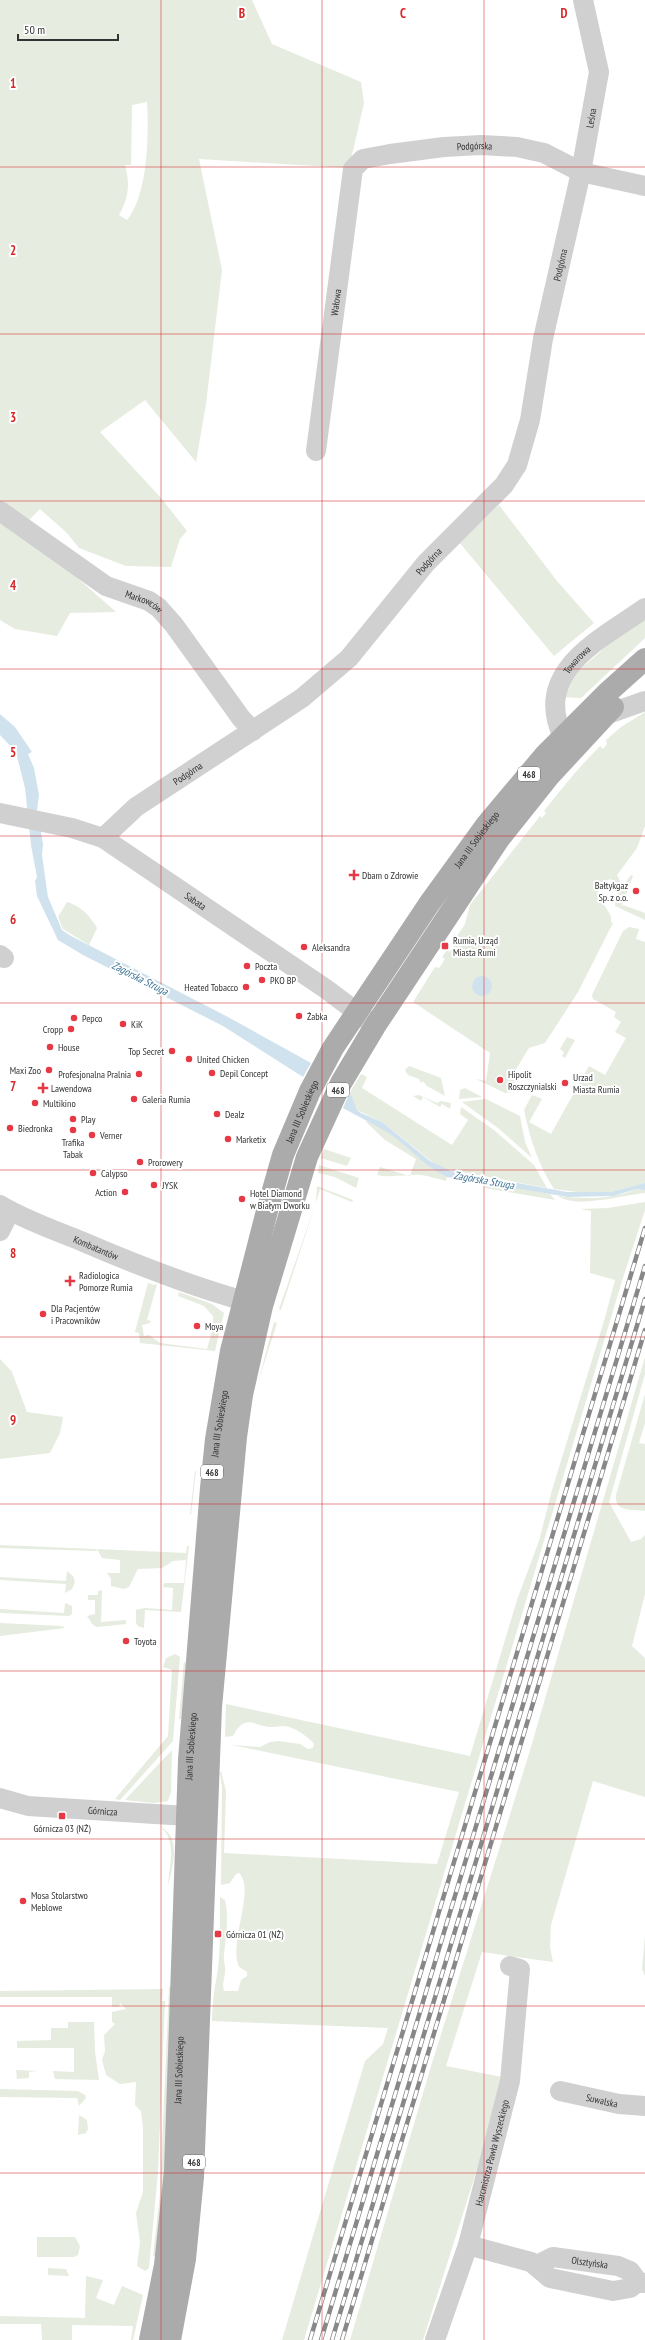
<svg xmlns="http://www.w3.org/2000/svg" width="645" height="2340" font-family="'PT Sans Narrow',sans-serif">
<rect width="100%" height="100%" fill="#fff"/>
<g fill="#e6ecdf" fill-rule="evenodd">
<path d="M0,0H252L272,44L361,82L364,103L349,168L199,159L222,270L206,404L196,462L145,400L100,432L162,499L187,531L180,539L171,567L126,566L79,548L67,533L40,509L26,523L0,504ZM147,102C149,134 148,195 127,220L119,215C129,197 130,184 125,165H131L132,105Z"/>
<path d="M499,505L557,581L594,623L554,656L459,542Z"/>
<path d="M0,519L74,575L116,612L70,613L57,636L15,629L0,620Z"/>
<path d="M645,618V638L581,698L561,697L568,680L607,646Z"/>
<path d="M645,712V826L637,848L617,875L620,881L615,887L611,879L605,881L597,893L611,916V922L613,923L578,992L545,1043L529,1048L513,1074L515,1089L512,1092L505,1093L476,1079L486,1081L490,1053L413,1002L435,967L439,968L445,959L442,957L447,950L450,952L457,941L455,939L465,924L470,905L540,816L542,818L546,813L544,811C562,788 580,766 600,746L603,749L607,744L606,740L621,727Z"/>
<path d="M631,875L633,876L621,908L623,905L645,913V920L615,906L616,896Z"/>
<path d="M67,902C81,906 90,916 97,928L89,945L63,929L58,917Z"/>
<path d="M629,927L639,929L636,939L645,942V1183L611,1192H577L554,1189C538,1164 530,1139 524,1110L532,1095L542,1099L529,1122L551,1134L589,1066L605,1075L626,1038L615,1032L621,1022L614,1017L616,1012L593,999L592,995L623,931Z"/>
<path d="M567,1037L575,1040L565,1058L562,1056L564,1052L560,1049Z"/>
<path d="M409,1066L441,1078L445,1096L427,1086L423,1081L421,1083L419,1079L408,1075L405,1070Z"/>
<path d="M361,1074L367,1077L362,1088L452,1145L468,1120L460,1114L461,1107L494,1130L534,1165L547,1188L440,1168L382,1122L357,1110L352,1096L349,1094Z"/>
<path d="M465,1088L482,1097L459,1099L460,1090Z"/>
<path d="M419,1095L437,1103L441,1101L451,1103L450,1109L442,1104L440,1107L423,1097L421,1101L413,1096Z"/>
<path d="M486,1099L520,1116L525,1142L532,1158L498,1128L462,1102Z"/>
<path d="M365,1121C398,1129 417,1164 447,1177L446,1181C438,1179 429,1176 421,1175C407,1174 392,1178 377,1175L380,1167L410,1176L416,1159L385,1140Z"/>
<path d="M324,1149L351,1158L347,1166L321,1158Z"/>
<path d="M319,1165L359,1178L356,1188L335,1177L318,1173Z"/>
<path d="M485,1182L550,1194L555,1200L484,1188Z"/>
<path d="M317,1186L353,1200L352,1202L320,1189L316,1203L281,1310L279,1309L316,1203Z"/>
<path d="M636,1189L645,1190V1193C623,1195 576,1209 558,1196C583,1199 613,1200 636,1189Z"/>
<path d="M645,1202V1210L622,1281L304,2340H282L365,2061L383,2044L388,2028L212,2021C212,2005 214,1990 217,1975C221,1949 220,1923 220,1897L225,1900C229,1917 226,1937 224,1954C223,1960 226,1967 225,1973C224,1980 222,1984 224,1991H238L241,1980L247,1976V1972L239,1967C228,1943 256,1889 239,1873L236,1874L230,1883L221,1885L222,1787L220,1773L221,1771L226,1791L224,1853L437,1864L459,1792L232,1745L260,1747L270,1742L279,1741L300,1744L308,1749L313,1748L314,1744C309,1737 292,1725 282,1726C279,1726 276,1727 273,1727C254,1727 246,1712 233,1736L225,1737L226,1704L470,1756L517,1600L539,1541L552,1490L604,1321L615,1280L590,1273L591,1211L580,1209L608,1208Z"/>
<path d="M148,1283L154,1285L157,1284L147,1320L151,1321L150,1323L142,1325L144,1336L149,1335L160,1343L207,1349L213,1328V1316L204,1306L178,1296L179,1292L212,1304L224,1313L215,1351L140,1343L139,1333L135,1332Z"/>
<path d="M274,1322L277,1323L258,1383Z"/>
<path d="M645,1357V1374L609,1502L631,1542L641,1539L645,1535V1594L632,1646L645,1658V1797L593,1781L551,1925L550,1947L553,1962L482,1952L446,2066L502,2077L491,2125L423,2340H350L432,2063L528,1757Z"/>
<path d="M0,1359L12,1372L27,1412L63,1417L60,1433L50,1453L0,1459Z"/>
<path d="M645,1394V1423L639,1443L645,1444V1511C633,1509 614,1513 616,1495Z"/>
<path d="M195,1471H196L191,1515L190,1514Z"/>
<path d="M0,1545L96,1549L97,1551L0,1548Z"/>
<path d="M187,1546H189L181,1612L145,1610L144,1628L138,1626L136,1623V1610L145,1608L172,1610L173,1588L163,1587L164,1583H184L186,1560L173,1561L162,1568L138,1569L129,1587L124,1589L111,1586V1579L107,1573H120V1560L102,1558L97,1549L186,1553Z"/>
<path d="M67,1571L73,1576L75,1582L72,1589L65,1593L66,1584L0,1580V1577L66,1581Z"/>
<path d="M102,1590L101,1622L126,1620V1624L97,1627L93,1625L87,1616L95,1614V1600H88V1595H98V1591Z"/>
<path d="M65,1603L72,1606V1614L69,1616L0,1613V1609L64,1613Z"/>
<path d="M0,1623L62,1626L65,1628L0,1636Z"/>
<path d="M175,1654L180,1657L173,1741L120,1800L115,1799L168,1736L172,1670L163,1667L166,1658Z"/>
<path d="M184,1661L187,1666L181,1719H179Z"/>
<path d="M172,1750L171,1792L168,1801L154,1803L125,1800Z"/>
<path d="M159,1826C182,1836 173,1866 168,1886C169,1867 178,1838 159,1826Z"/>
<path d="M645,1935V1976L642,1969Z"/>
<path d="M169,1987H173L168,2150L157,2256H153L160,2193Z"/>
<path d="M163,1989L162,2001H165L158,2172L149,2268L145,2271L137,2266L140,2242L136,2213L143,2192V2128L141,2111L135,2105L136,2082L120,2084L106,2075L102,2060L105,2051L104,2035L115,2024L112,2022V2012L126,2009L120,2003L119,2007H112V1997H0V1991Z"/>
<path d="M68,2022H94L95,2052L99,2080L55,2079L53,2071L74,2072V2048H17V2041L51,2040V2028H68Z"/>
<path d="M16,2070L38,2071L29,2072V2078L17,2079Z"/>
<path d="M0,2089L78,2091L85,2095L86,2098L79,2106L77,2098L0,2097Z"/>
<path d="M79,2115L87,2120L88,2129L86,2133L78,2135Z"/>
<path d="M37,2237H75L80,2246L78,2255L74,2257H37Z"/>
<path d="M48,2268L66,2269L69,2276L48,2275Z"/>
<path d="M86,2276L103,2280L96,2298L114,2305L122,2286L143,2295L133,2340H131L133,2326L72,2325V2340H42L41,2324H0V2316L85,2318Z"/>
</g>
<g fill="#cfe2ee">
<path d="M0,714L15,727L32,752L28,754L34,768L39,795L37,810L43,844L42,855L48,897L62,930L71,936L228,1017L311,1063L303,1077L223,1026L83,955L58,940L37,896L35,881L37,877L31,845L25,788L16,752L0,735Z"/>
<circle cx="482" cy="986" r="10"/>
<path d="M349,1094L352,1096L357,1110L361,1113L382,1122L430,1161L451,1171L567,1192H611L645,1183V1190L636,1189L614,1196L568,1197L447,1177C426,1168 412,1150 393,1136C377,1125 360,1118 343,1108Z"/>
</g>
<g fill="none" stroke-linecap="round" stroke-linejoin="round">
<g stroke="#d0d0d0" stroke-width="20">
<path id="s1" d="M316,451L353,169L363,159L390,154L444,147L481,145L517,147L544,153L581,172L645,186"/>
<path id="s2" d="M0,511L106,586L149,601L159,608L174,625L241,718L253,731"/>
<path d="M605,715L645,701"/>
<path id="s3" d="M563,737C532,671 600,640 645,608"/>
<path id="s4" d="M0,813L72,828L103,838L326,989L370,1022"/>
<path id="s5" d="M103,838L136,807L302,698L349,658L426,563L504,485L517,465L530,420L543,339L581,172L599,72L583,0"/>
<path d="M0,955L4,958"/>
<path id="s6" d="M0,1205C25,1220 54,1230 81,1241C139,1266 197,1289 259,1305"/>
<path d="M0,1231L10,1211"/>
<path id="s7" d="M0,1798L28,1806L203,1817"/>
<path id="s8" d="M560,2091L619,2104L645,2106"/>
<path d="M468,2245L531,2262L550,2278L613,2291L630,2288L638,2282L645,2283"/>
<path id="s9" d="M537,2265L553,2257L618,2266L630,2271L638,2282"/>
<path id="s10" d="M435,2340L468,2245L510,2081L520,1969L510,1966"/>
</g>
<g stroke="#ababab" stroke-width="22">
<path id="s11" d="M150,2340L165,2265L175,2171L189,1760L211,1488L216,1439L231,1351L267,1211L283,1155L310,1091L333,1048L429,904L487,824L545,755L607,693L645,659"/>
<path d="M170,2340L185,2259L193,2177L211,1707L236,1437L242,1395L262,1306L307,1157L341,1083L375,1026L499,839L550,775L613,707"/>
</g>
<g stroke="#888" stroke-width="4.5">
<g id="rail">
<path d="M310,2340L645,1228"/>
<path d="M321,2340L645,1266"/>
<path d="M332,2340L645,1299"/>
<path d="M342,2340L645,1330"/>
</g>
</g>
<use href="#rail" stroke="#fff" stroke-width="3" stroke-dasharray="9" stroke-linecap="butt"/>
</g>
<path fill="none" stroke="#d62828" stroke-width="1" stroke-opacity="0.55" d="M161,0V2340M322,0V2340M484,0V2340M0,167H645M0,334H645M0,501H645M0,669H645M0,836H645M0,1003H645M0,1170H645M0,1337H645M0,1504H645M0,1671H645M0,1839H645M0,2006H645M0,2173H645"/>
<g fill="#e63946" stroke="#fff" stroke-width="1.5">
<path d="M352 869h4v4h4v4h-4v4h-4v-4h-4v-4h4z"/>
<circle cx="636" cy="891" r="4"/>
<rect x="441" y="942" width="8" height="8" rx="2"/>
<circle cx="304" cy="947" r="4"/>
<circle cx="247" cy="966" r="4"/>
<circle cx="262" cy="980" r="4"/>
<circle cx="246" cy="987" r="4"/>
<circle cx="299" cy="1016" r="4"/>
<circle cx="74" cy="1018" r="4"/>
<circle cx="123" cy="1024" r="4"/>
<circle cx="71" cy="1029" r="4"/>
<circle cx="50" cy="1047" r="4"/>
<circle cx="172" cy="1051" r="4"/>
<circle cx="189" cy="1059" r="4"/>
<circle cx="49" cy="1070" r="4"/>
<circle cx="212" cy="1073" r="4"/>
<circle cx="139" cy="1074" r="4"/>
<circle cx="500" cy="1080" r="4"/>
<circle cx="565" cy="1083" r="4"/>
<path d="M41 1082h4v4h4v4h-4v4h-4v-4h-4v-4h4z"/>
<circle cx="134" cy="1099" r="4"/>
<circle cx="35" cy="1103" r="4"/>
<circle cx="217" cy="1114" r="4"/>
<circle cx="73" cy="1119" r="4"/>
<circle cx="10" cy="1128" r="4"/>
<circle cx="73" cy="1130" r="4"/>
<circle cx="92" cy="1135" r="4"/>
<circle cx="228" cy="1139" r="4"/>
<circle cx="140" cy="1162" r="4"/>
<circle cx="93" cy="1173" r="4"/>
<circle cx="154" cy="1185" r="4"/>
<circle cx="125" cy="1192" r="4"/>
<circle cx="242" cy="1199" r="4"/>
<path d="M68 1275h4v4h4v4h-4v4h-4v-4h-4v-4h4z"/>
<circle cx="43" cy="1314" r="4"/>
<circle cx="197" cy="1326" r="4"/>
<circle cx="126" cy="1641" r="4"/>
<rect x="58" y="1812" width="8" height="8" rx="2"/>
<circle cx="23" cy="1901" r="4"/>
<rect x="214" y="1930" width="8" height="8" rx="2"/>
</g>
<g text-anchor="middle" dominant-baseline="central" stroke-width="4" stroke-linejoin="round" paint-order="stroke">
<g fill="#fff" stroke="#707070" stroke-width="1">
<rect x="518" y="767" width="22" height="14" rx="3"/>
<rect x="327" y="1083" width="22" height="14" rx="3"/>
<rect x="201" y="1465" width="22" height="14" rx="3"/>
<rect x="183" y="2155" width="22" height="14" rx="3"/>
</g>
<g font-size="9" font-weight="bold" fill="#333">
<text x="529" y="774">468</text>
<text x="338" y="1090">468</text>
<text x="212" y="1472">468</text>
<text x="194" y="2162">468</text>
</g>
<g font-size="10" fill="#333" stroke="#fff">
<text stroke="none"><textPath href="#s5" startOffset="917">Leśna</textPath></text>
<text stroke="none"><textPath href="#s1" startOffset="411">Podgórska</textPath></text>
<text stroke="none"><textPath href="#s5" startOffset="767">Podgórna</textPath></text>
<text stroke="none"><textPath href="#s1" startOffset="150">Wałowa</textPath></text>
<text stroke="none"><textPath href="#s5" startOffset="431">Podgórna</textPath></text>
<text stroke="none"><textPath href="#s2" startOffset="171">Markowców</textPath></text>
<text stroke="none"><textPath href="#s3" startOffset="85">Towarowa</textPath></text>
<text stroke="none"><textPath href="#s5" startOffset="107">Podgórna</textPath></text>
<text stroke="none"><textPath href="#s11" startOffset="1568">Jana III Sobieskiego</textPath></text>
<text stroke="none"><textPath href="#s4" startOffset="218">Sabata</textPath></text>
<text stroke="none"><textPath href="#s11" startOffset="1244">Jana III Sobieskiego</textPath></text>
<text stroke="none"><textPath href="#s6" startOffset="105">Kombatantów</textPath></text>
<text stroke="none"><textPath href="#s11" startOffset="920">Jana III Sobieskiego</textPath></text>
<text stroke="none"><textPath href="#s11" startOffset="596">Jana III Sobieskiego</textPath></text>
<text stroke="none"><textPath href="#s7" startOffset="104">Górnicza</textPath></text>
<text stroke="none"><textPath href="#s11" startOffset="272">Jana III Sobieskiego</textPath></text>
<text stroke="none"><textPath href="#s8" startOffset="43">Suwalska</textPath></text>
<text stroke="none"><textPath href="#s10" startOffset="196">Harcmistrza Pawła Wyszeckiego</textPath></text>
<text stroke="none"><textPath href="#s9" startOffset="55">Olsztyńska</textPath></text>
</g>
<g font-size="10" fill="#333" stroke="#fff" text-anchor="start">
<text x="362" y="875">Dbam o Zdrowie</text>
<text x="628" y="885" text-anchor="end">Bałtykgaz<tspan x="628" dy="12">Sp. z o.o.</tspan></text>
<text x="453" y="940">Rumia, Urząd<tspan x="453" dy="12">Miasta Rumi</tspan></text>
<text x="312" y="947">Aleksandra</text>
<text x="255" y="966">Poczta</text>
<text x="270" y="980">PKO BP</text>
<text x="238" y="987" text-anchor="end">Heated Tobacco</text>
<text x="307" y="1016">Żabka</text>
<text x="82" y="1018">Pepco</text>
<text x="131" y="1024">KiK</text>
<text x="63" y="1029" text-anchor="end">Cropp</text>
<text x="58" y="1047">House</text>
<text x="164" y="1051" text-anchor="end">Top Secret</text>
<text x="197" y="1059">United Chicken</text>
<text x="41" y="1070" text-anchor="end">Maxi Zoo</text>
<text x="220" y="1073">Depil Concept</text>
<text x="131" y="1074" text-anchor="end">Profesjonalna Pralnia</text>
<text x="508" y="1074">Hipolit<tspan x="508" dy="12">Roszczynialski</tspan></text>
<text x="573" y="1077">Urzad<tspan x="573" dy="12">Miasta Rumia</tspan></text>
<text x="51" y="1088">Lawendowa</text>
<text x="142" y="1099">Galeria Rumia</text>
<text x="43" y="1103">Multikino</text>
<text x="225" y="1114">Dealz</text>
<text x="81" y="1119">Play</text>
<text x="18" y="1128">Biedronka</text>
<text x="100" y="1135">Verner</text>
<text x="236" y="1139">Marketix</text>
<text x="73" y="1142" text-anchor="middle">Trafika<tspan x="73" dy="12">Tabak</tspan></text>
<text x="148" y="1162">Prorowery</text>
<text x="101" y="1173">Calypso</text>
<text x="162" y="1185">JYSK</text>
<text x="117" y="1192" text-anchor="end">Action</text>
<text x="250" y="1193">Hotel Diamond<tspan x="250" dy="12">w Białym Dworku</tspan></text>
<text x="79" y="1275">Radiologica<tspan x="79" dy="12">Pomorze Rumia</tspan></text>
<text x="51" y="1308">Dla Pacjentów<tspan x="51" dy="12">i Pracowników</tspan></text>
<text x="205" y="1326">Moya</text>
<text x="134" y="1641">Toyota</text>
<text x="62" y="1828" text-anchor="middle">Górnicza 03 (NŻ)</text>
<text x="31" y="1895">Mosa Stolarstwo<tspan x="31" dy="12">Meblowe</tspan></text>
<text x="226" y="1934">Górnicza 01 (NŻ)</text>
</g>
<g font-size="11" font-style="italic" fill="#3f7597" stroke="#fff">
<text transform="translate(140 978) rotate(27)">Zagórska Struga</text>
<text transform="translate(484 1180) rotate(10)">Zagórska Struga</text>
</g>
</g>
<g font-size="13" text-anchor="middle" font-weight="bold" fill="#d62828" stroke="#fff" stroke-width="4" stroke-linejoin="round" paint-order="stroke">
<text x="242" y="18">B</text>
<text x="403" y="18">C</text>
<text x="564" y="18">D</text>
<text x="13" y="88">1</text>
<text x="13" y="255">2</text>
<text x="13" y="422">3</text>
<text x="13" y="590">4</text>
<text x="13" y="757">5</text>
<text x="13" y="924">6</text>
<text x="13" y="1091">7</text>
<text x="13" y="1258">8</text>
<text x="13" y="1425">9</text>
</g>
<path d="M18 34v6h100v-6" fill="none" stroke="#333333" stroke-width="2"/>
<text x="24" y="34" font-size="12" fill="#333333" stroke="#ffffff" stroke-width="3" paint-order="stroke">50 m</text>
</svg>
